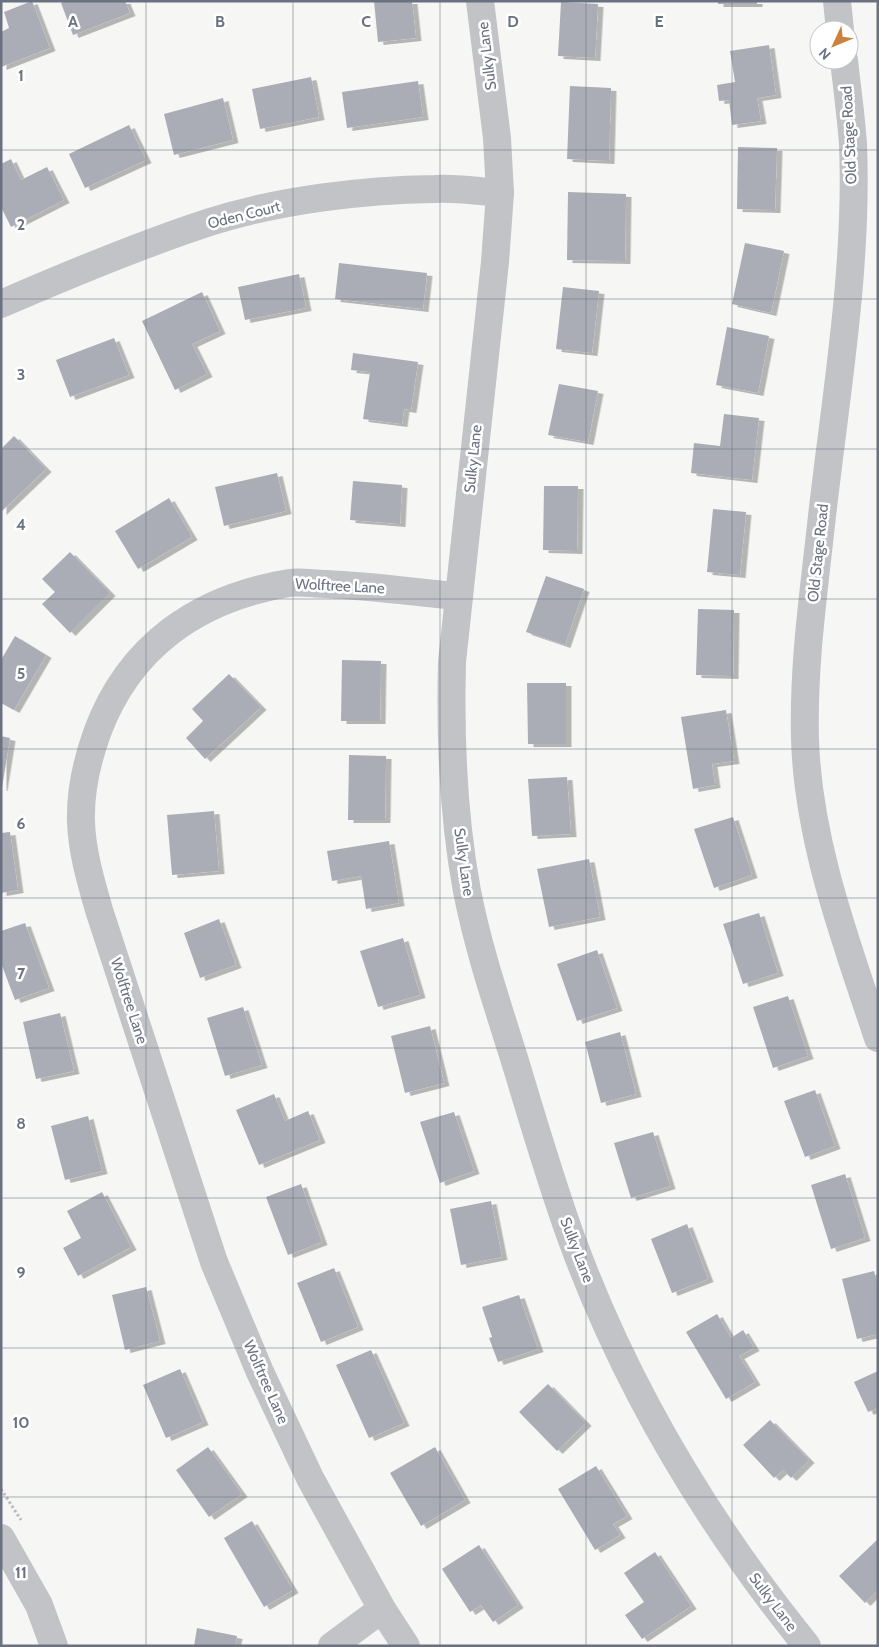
<svg xmlns="http://www.w3.org/2000/svg" width="879" height="1647" font-family="Cabin,sans-serif">
<defs>
<filter id="shadow"><feDropShadow dx="5.5" dy="3" stdDeviation="0" flood-color="#0004"/></filter>
</defs>
<rect width="100%" height="100%" fill="#f6f7f4"/>
<g fill="#aaadb5" filter="url(#shadow)">
<path d="M32,1L50,48L1,67V32L9,28L4,12Z"/>
<path d="M65,1H125L130,13L73,35L61,3Z"/>
<path d="M374,1H412L416,38L378,42Z"/>
<rect x="718" y="1" width="39" height="3"/>
<path d="M561,2L598,4L595,58L558,56Z"/>
<path d="M769,45L776,95L757,98L761,121L732,125L729,100L719,101L717,85L735,82L730,51Z"/>
<path d="M311,77L319,117L260,129L252,89Z"/>
<path d="M418,81L423,117L347,128L342,92Z"/>
<path d="M570,86L611,88L609,161L567,159Z"/>
<path d="M223,98L233,140L174,155L164,114Z"/>
<path d="M129,125L146,160L85,188L69,154Z"/>
<path d="M738,147L777,148L775,210L737,209Z"/>
<path d="M11,159L21,180L47,167L64,200L11,227L1,207V164Z"/>
<path d="M568,192L626,194L625,261L567,260Z"/>
<path d="M745,243L784,251L771,313L732,304Z"/>
<path d="M339,263L427,273L423,309L335,299Z"/>
<path d="M299,274L306,308L245,320L238,287Z"/>
<path d="M563,287L599,291L592,353L556,349Z"/>
<path d="M202,292L220,331L192,344L207,374L175,390L142,321Z"/>
<path d="M727,327L769,336L758,393L716,385Z"/>
<path d="M114,338L129,375L70,397L56,360Z"/>
<path d="M353,353L418,362L411,410L404,409L402,424L363,419L370,372L351,370Z"/>
<path d="M559,384L598,391L588,442L548,435Z"/>
<path d="M724,414L759,418L752,480L691,473L694,443L720,446Z"/>
<path d="M14,436L46,469L1,512V449Z"/>
<path d="M277,473L286,511L224,526L215,487Z"/>
<path d="M353,481L402,485L400,524L350,520Z"/>
<path d="M544,486H578L577,551L543,550Z"/>
<path d="M169,498L192,537L138,569L115,531Z"/>
<path d="M713,509L746,512L740,575L707,572Z"/>
<path d="M70,552L110,593L70,633L42,604L55,592L42,579Z"/>
<path d="M546,576L584,589L565,645L526,632Z"/>
<path d="M698,609L734,610L733,676L696,675Z"/>
<path d="M15,636L46,655L14,710L1,703V660Z"/>
<path d="M342,660L381,661L380,721H341Z"/>
<path d="M229,674L261,707L205,759L186,738L203,721L192,709Z"/>
<path d="M527,683H566V744H528Z"/>
<path d="M726,710L734,761L712,764L715,785L693,789L681,717Z"/>
<path d="M1,736L10,738L2,788H1Z"/>
<path d="M349,755L386,756L385,820H348Z"/>
<path d="M567,777L571,834L532,836L528,779Z"/>
<path d="M214,811L219,871L172,875L167,815Z"/>
<path d="M733,817L752,875L714,888L694,829Z"/>
<path d="M10,832L18,890L1,893V833Z"/>
<path d="M389,841L399,903L366,909L361,876L332,881L327,851Z"/>
<path d="M589,859L600,917L549,927L537,869Z"/>
<path d="M759,913L778,973L743,984L723,924Z"/>
<path d="M219,919L236,965L200,978L184,933Z"/>
<path d="M25,923L49,988L15,1000L1,963V931Z"/>
<path d="M403,938L420,995L378,1007L360,951Z"/>
<path d="M597,950L617,1008L577,1021L557,964Z"/>
<path d="M788,996L808,1056L773,1068L753,1007Z"/>
<path d="M243,1007L262,1065L225,1076L207,1018Z"/>
<path d="M60,1013L74,1071L36,1079L23,1022Z"/>
<path d="M430,1026L444,1083L405,1093L391,1036Z"/>
<path d="M620,1032L636,1094L601,1103L585,1042Z"/>
<path d="M815,1090L835,1146L805,1157L784,1101Z"/>
<path d="M274,1094L285,1121L308,1111L320,1140L259,1165L236,1110Z"/>
<path d="M454,1112L474,1171L440,1183L420,1122Z"/>
<path d="M88,1116L102,1171L65,1180L51,1126Z"/>
<path d="M653,1132L670,1186L631,1198L614,1143Z"/>
<path d="M845,1174L865,1238L831,1249L811,1185Z"/>
<path d="M301,1184L322,1242L288,1255L266,1197Z"/>
<path d="M102,1192L131,1247L78,1276L63,1248L81,1238L67,1211Z"/>
<path d="M491,1201L502,1257L461,1265L450,1209Z"/>
<path d="M687,1224L708,1279L672,1293L651,1239Z"/>
<path d="M334,1268L358,1327L321,1342L297,1283Z"/>
<path d="M874,1271L878,1286V1334L857,1339L842,1279Z"/>
<path d="M146,1287L160,1341L125,1350L112,1295Z"/>
<path d="M519,1295L538,1349L498,1362L489,1338L492,1337L482,1307Z"/>
<path d="M717,1314L731,1338L743,1330L754,1348L739,1356L755,1382L726,1399L686,1332Z"/>
<path d="M371,1350L404,1423L369,1438L336,1365Z"/>
<path d="M180,1369L203,1422L166,1438L143,1385Z"/>
<path d="M878,1371V1408L868,1412L854,1382Z"/>
<path d="M548,1384L586,1423L557,1451L519,1412Z"/>
<path d="M770,1420L809,1460L791,1478L783,1470L774,1478L743,1445Z"/>
<path d="M208,1447L242,1494L209,1517L176,1470Z"/>
<path d="M435,1447L465,1500L421,1526L390,1473Z"/>
<path d="M596,1466L627,1516L613,1524L620,1535L595,1550L558,1489Z"/>
<path d="M252,1521L293,1590L264,1607L224,1538Z"/>
<path d="M878,1539V1590L865,1603L839,1576Z"/>
<path d="M479,1545L518,1605L493,1622L481,1605L470,1612L442,1569Z"/>
<path d="M655,1552L691,1606L642,1639L625,1615L644,1602L624,1573Z"/>
<path d="M197,1628L237,1636L235,1646H194Z"/>
</g>
<g fill="none" stroke-linecap="round" stroke-linejoin="round">
<path stroke="#b9bbbe" stroke-width="3" stroke-dasharray="2.5 2.5" stroke-linecap="butt" d="M1,1489L21,1520"/>
<g stroke="#c1c3c7" stroke-width="28">
<path d="M480,1L497,138L500,193L495,262L452,662C450,738 453,816 467,891C479,953 500,1012 518,1071C535,1128 552,1185 572,1240C626,1387 708,1524 807,1646"/>
<path d="M837,1L840,30"/>
<path d="M844,60C847,88 851,116 853,144C858,268 836,393 822,516C814,590 803,664 805,739C808,842 846,941 878,1038"/>
<path d="M1,304C70,274 139,245 210,222C279,200 363,190 435,189C457,188 479,191 500,193"/>
<path d="M1,1538L39,1605L54,1646"/>
<path d="M332,1646L382,1609"/>
<path d="M406,1646L382,1609L310,1478L260,1372L214,1262L99,910C91,882 82,852 81,822C80,792 87,761 97,733C129,646 198,598 289,583C300,581 314,584 326,584C370,586 414,592 458,596"/>
</g>
</g>
<path fill="none" stroke="#6a7181" stroke-width="1" stroke-opacity="0.55" d="M146,1V1646M293,1V1646M440,1V1646M586,1V1646M732,1V1646M1,150H878M1,299H878M1,449H878M1,599H878M1,749H878M1,898H878M1,1048H878M1,1198H878M1,1348H878M1,1497H878"/>
<g text-anchor="middle" dominant-baseline="central" stroke-width="5" stroke-linejoin="round" paint-order="stroke">
<g font-size="15" fill="#6a7181" stroke="#fff">
<text transform="translate(487 56) rotate(-97)">Sulky Lane</text>
<text transform="translate(849 135) rotate(-93)">Old Stage Road</text>
<text transform="translate(244 215) rotate(-14)">Oden Court</text>
<text transform="translate(473 459) rotate(-84)">Sulky Lane</text>
<text transform="translate(818 553) rotate(-84)">Old Stage Road</text>
<text transform="translate(340 586) rotate(3)">Wolftree Lane</text>
<text transform="translate(464 862) rotate(82)">Sulky Lane</text>
<text transform="translate(129 1001) rotate(72)">Wolftree Lane</text>
<text transform="translate(577 1250) rotate(69)">Sulky Lane</text>
<text transform="translate(266 1382) rotate(66)">Wolftree Lane</text>
<text transform="translate(773 1602) rotate(53)">Sulky Lane</text>
</g>
</g>
<g font-size="16" text-anchor="middle" font-weight="bold" fill="#6a7181" stroke="#fff" stroke-width="5" stroke-linejoin="round" paint-order="stroke">
<text x="73" y="27">A</text>
<text x="220" y="27">B</text>
<text x="366" y="27">C</text>
<text x="513" y="27">D</text>
<text x="659" y="27">E</text>
<text x="21" y="81">1</text>
<text x="21" y="230">2</text>
<text x="21" y="380">3</text>
<text x="21" y="530">4</text>
<text x="21" y="679">5</text>
<text x="21" y="829">6</text>
<text x="21" y="979">7</text>
<text x="21" y="1129">8</text>
<text x="21" y="1278">9</text>
<text x="21" y="1428">10</text>
<text x="21" y="1578">11</text>
</g>
<rect width="879" height="1647" fill="none" stroke="#6a7181" stroke-width="5"/>
<g transform="translate(834 45) rotate(226)"><circle r="24" fill="#ffffff" stroke="#c3c6cd"/>
<path d="M0-4L9 19L0 12L-9 19Z" fill="#cc823f"/>
<text y="-8" font-size="14" font-weight="bold" text-anchor="middle" fill="#6a7181">N</text>
</g>
</svg>
